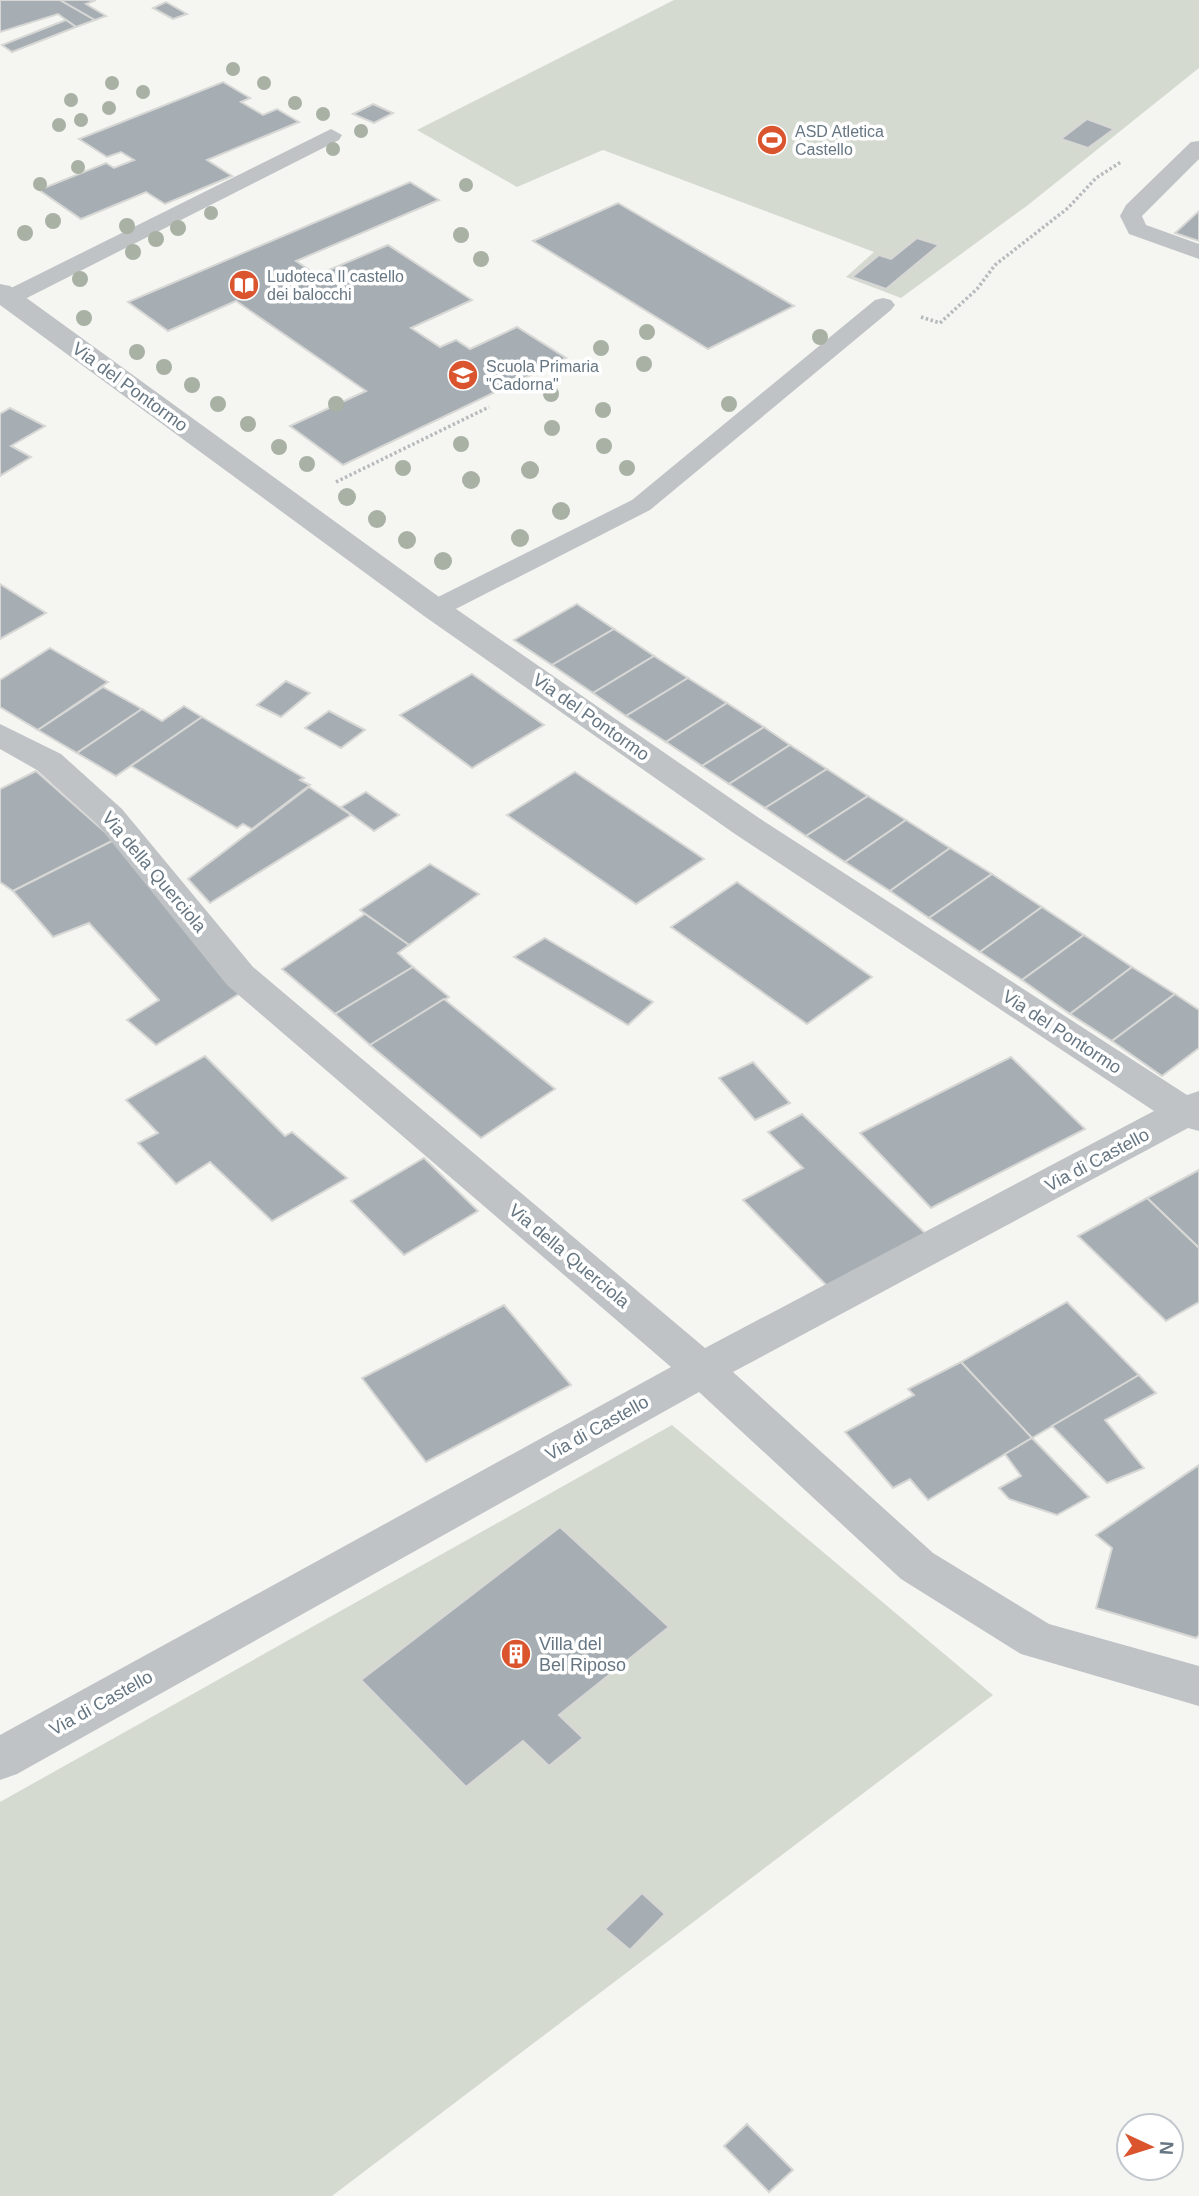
<svg xmlns="http://www.w3.org/2000/svg" width="1199" height="2196" font-family="Arial,sans-serif">
<rect width="100%" height="100%" fill="#f5f5f2"/>
<g fill="#d5dad1">
<path d="M674,0H1199V68L1028,205L901,298L846,277L874,252L603,150L517,187L417,130Z"/>
<path d="M672,1425L993,1695L332,2196H0V1802Z"/>
</g>
<g fill="#a6aeb3" stroke="#d7d7d5" stroke-width="2">
<path d="M0,0H60L95,20L76,27L58,14L0,32Z"/>
<path d="M60,0H96L86,4L106,16L95,20Z"/>
<path d="M166,2L187,14L173,19L153,8Z"/>
<path d="M66,20L76,27L12,52L2,45Z"/>
<path d="M223,82L250,98L241,102L263,115L277,109L299,122L207,160L232,176L165,204L146,192L81,219L39,190L106,163L114,168L134,160L121,152L107,157L79,139Z"/>
<path d="M373,104L393,113L374,123L353,114Z"/>
<path d="M1087,119L1114,129L1088,148L1061,139Z"/>
<path d="M410,182L439,200L296,261L317,275L388,245L472,300L411,328L440,347L456,340L470,349L517,327L566,358L343,465L290,426L366,391L236,301L168,331L128,302Z"/>
<path d="M618,203L794,306L708,349L533,241Z"/>
<path d="M1199,211V241L1175,233Z"/>
<path d="M917,238L939,245L886,289L852,277L879,255L891,259Z"/>
<path d="M10,408L45,426L11,446L31,457L0,476V414Z"/>
<path d="M0,584L46,613L0,639Z"/>
<path d="M577,604L614,629L552,665L514,640Z"/>
<path d="M614,629L654,656L593,693L552,665Z"/>
<path d="M50,648L108,682L38,730L0,707V680Z"/>
<path d="M654,656L688,678L626,716L593,693Z"/>
<path d="M472,674L544,725L472,768L400,715Z"/>
<path d="M688,678L727,703L666,742L626,716Z"/>
<path d="M286,681L310,693L281,717L257,705Z"/>
<path d="M103,687L142,709L77,753L38,730Z"/>
<path d="M727,703L764,727L702,766L666,742Z"/>
<path d="M184,706L202,717L116,776L77,753L142,709L162,721Z"/>
<path d="M329,711L365,730L341,748L305,728Z"/>
<path d="M202,717L304,778L300,780L310,785L252,829L243,824L237,828L131,766Z"/>
<path d="M764,727L790,745L729,784L702,766Z"/>
<path d="M790,745L827,769L765,808L729,784Z"/>
<path d="M827,769L868,796L806,836L765,808Z"/>
<path d="M36,771L114,840L13,891L0,882V789Z"/>
<path d="M575,772L704,859L636,904L507,815Z"/>
<path d="M309,787L351,815L210,903L188,879Z"/>
<path d="M366,792L399,815L374,831L341,807Z"/>
<path d="M868,796L906,820L845,862L806,836Z"/>
<path d="M906,820L950,848L890,891L845,862Z"/>
<path d="M114,840L239,994L156,1045L127,1020L159,1000L89,923L53,937L13,891Z"/>
<path d="M950,848L992,874L929,918L890,891Z"/>
<path d="M430,864L479,894L409,945L360,910Z"/>
<path d="M992,874L1042,907L980,952L929,918Z"/>
<path d="M737,882L872,977L807,1024L671,927Z"/>
<path d="M1042,907L1084,935L1022,980L980,952Z"/>
<path d="M365,914L409,945L398,953L413,967L335,1014L282,969Z"/>
<path d="M1084,935L1132,967L1070,1014L1022,980Z"/>
<path d="M545,938L653,1002L628,1025L514,957Z"/>
<path d="M413,967L449,997L370,1045L335,1014Z"/>
<path d="M1132,967L1175,994L1112,1041L1070,1014Z"/>
<path d="M1175,994L1199,1010V1048L1162,1076L1112,1041Z"/>
<path d="M444,999L555,1089L481,1138L370,1045Z"/>
<path d="M205,1056L285,1136L292,1132L347,1178L272,1221L210,1162L176,1184L138,1143L158,1133L126,1100Z"/>
<path d="M1011,1057L1085,1129L931,1208L860,1133Z"/>
<path d="M753,1062L790,1103L755,1120L719,1078Z"/>
<path d="M802,1114L926,1234L830,1289L743,1200L803,1168L768,1132Z"/>
<path d="M424,1158L478,1211L404,1255L351,1201Z"/>
<path d="M1199,1170V1248L1147,1198Z"/>
<path d="M1147,1198L1199,1248V1302L1166,1321L1078,1236Z"/>
<path d="M1067,1302L1139,1375L1032,1438L961,1362Z"/>
<path d="M504,1305L571,1385L426,1462L362,1378Z"/>
<path d="M961,1362L1032,1438L928,1500L910,1479L893,1488L845,1432L914,1395L908,1389Z"/>
<path d="M1139,1375L1156,1393L1105,1420L1144,1468L1107,1483L1052,1426Z"/>
<path d="M1032,1438L1089,1497L1057,1515L1009,1499L999,1488L1021,1476L1005,1454Z"/>
<path d="M1199,1465V1635L1196,1638L1096,1608L1112,1548L1096,1535Z"/>
<path d="M560,1527L669,1627L559,1715L583,1738L549,1766L523,1741L466,1787L361,1680Z"/>
<path d="M642,1893L665,1914L630,1950L605,1929Z"/>
<path d="M747,2124L793,2170L769,2192L724,2146Z"/>
</g>
<g fill="none" stroke-linecap="round" stroke-linejoin="round">
<g stroke="#b7babc" stroke-width="3.5" stroke-dasharray="2.5 2.5" stroke-linecap="butt">
<path d="M921,317L940,323L977,289L995,265L1068,208L1096,178L1121,162"/>
<path d="M336,482L489,407"/>
</g>
<g fill="#bfc3c6" fill-rule="evenodd">
<path d="M331,129L342,135L339,140L17,303L9,305L0,302L1,293Z"/>
<path d="M1199,141V159L1142,216L1146,225L1199,244V259L1129,234L1120,216L1126,205L1191,142Z"/>
<path d="M883,298L891,300L895,305L891,310L650,510L444,615H426L422,609L426,603L632,500L875,300Z"/>
</g>
<path fill="#bfc3c6" fill-rule="evenodd" d="M0,284L10,286L446,602L759,818L1187,1095L1199,1091V1131L1188,1128L733,1372L933,1553L1049,1624L1199,1666V1706L1021,1654L901,1579L699,1392L17,1774L0,1780V1735L671,1367L227,985L98,825L37,770L0,749V724L61,754L122,809L253,967L705,1348L1154,1111L735,834L424,616L0,305Z"/>
</g>
<g fill="#a8b1a4">
<circle cx="233" cy="69" r="7"/>
<circle cx="112" cy="83" r="7"/>
<circle cx="264" cy="83" r="7"/>
<circle cx="143" cy="92" r="7"/>
<circle cx="71" cy="100" r="7"/>
<circle cx="295" cy="103" r="7"/>
<circle cx="109" cy="108" r="7"/>
<circle cx="323" cy="114" r="7"/>
<circle cx="81" cy="120" r="7"/>
<circle cx="59" cy="125" r="7"/>
<circle cx="361" cy="131" r="7"/>
<circle cx="333" cy="149" r="7"/>
<circle cx="78" cy="167" r="7"/>
<circle cx="40" cy="184" r="7"/>
<circle cx="466" cy="185" r="7"/>
<circle cx="211" cy="213" r="7"/>
<circle cx="53" cy="221" r="8"/>
<circle cx="127" cy="226" r="8"/>
<circle cx="178" cy="228" r="8"/>
<circle cx="25" cy="233" r="8"/>
<circle cx="461" cy="235" r="8"/>
<circle cx="156" cy="239" r="8"/>
<circle cx="133" cy="252" r="8"/>
<circle cx="481" cy="259" r="8"/>
<circle cx="80" cy="279" r="8"/>
<circle cx="84" cy="318" r="8"/>
<circle cx="647" cy="332" r="8"/>
<circle cx="820" cy="337" r="8"/>
<circle cx="601" cy="348" r="8"/>
<circle cx="137" cy="352" r="8"/>
<circle cx="644" cy="364" r="8"/>
<circle cx="164" cy="367" r="8"/>
<circle cx="192" cy="385" r="8"/>
<circle cx="551" cy="394" r="8"/>
<circle cx="218" cy="404" r="8"/>
<circle cx="336" cy="404" r="8"/>
<circle cx="729" cy="404" r="8"/>
<circle cx="603" cy="410" r="8"/>
<circle cx="248" cy="424" r="8"/>
<circle cx="552" cy="428" r="8"/>
<circle cx="461" cy="444" r="8"/>
<circle cx="604" cy="446" r="8"/>
<circle cx="279" cy="447" r="8"/>
<circle cx="307" cy="464" r="8"/>
<circle cx="403" cy="468" r="8"/>
<circle cx="627" cy="468" r="8"/>
<circle cx="530" cy="470" r="9"/>
<circle cx="471" cy="480" r="9"/>
<circle cx="347" cy="497" r="9"/>
<circle cx="561" cy="511" r="9"/>
<circle cx="377" cy="519" r="9"/>
<circle cx="520" cy="538" r="9"/>
<circle cx="407" cy="540" r="9"/>
<circle cx="443" cy="561" r="9"/>
</g>
<defs>
<g id="stadium-disc" transform="scale(1.575)"><circle r="9.5" fill="#da542e" stroke="#fff"/><path d="M0-5a6.5 5 0 1 0 0 10a6.5 5 0 1 0 0-10ZM-3.5-1.8h7v3.6h-7Z" fill="#fff"/></g>
<g id="library-disc" transform="scale(1.575)"><circle r="9.5" fill="#da542e" stroke="#fff"/><path d="M-6-4Q-3-5.5-.7-3.5V5Q-3 3-6 4ZM6-4Q3-5.5 .7-3.5V5Q3 3 6 4Z" fill="#fff"/></g>
<g id="school-disc" transform="scale(1.575)"><circle r="9.5" fill="#da542e" stroke="#fff"/><path d="M0-5L7-2L0 1L-7-2ZM-4 1L0 2.5L4 1V4Q0 6-4 4Z" fill="#fff"/></g>
<g id="building-disc" transform="scale(1.575)"><circle r="9.5" fill="#da542e" stroke="#fff"/><path d="M-4-6H4V6H1V3H-1V6H-4ZM-2.5-4.3h1.7v1.8h-1.7ZM.8-4.3h1.7v1.8H.8ZM-2.5-1h1.7V.8h-1.7ZM.8-1h1.7V.8H.8Z" fill="#fff"/></g>
</defs>
<g fill-rule="evenodd">
<use href="#stadium-disc" x="772" y="140"/>
<use href="#library-disc" x="244" y="285"/>
<use href="#school-disc" x="463" y="375"/>
<use href="#building-disc" x="516" y="1654"/>
</g>
<g text-anchor="middle" dominant-baseline="central" stroke-width="7" stroke-linejoin="round" paint-order="stroke">
<g font-size="16" fill="#667682" stroke="#fff" text-anchor="start">
<text x="795" y="131">ASD Atletica<tspan x="795" dy="18">Castello</tspan></text>
<text x="267" y="276">Ludoteca Il castello<tspan x="267" dy="18">dei balocchi</tspan></text>
<text x="486" y="366">Scuola Primaria<tspan x="486" dy="18">"Cadorna"</tspan></text>
</g>
<g font-size="18" fill="#667682" stroke="#fff">
<text transform="translate(130 387) rotate(36)">Via del Pontormo</text>
<text transform="translate(591 717) rotate(35)">Via del Pontormo</text>
<text transform="translate(154 872) rotate(50)">Via della Querciola</text>
<text transform="translate(1062 1032) rotate(33)">Via del Pontormo</text>
<text transform="translate(1097 1160) rotate(-28)">Via di Castello</text>
<text transform="translate(569 1256) rotate(40)">Via della Querciola</text>
<text transform="translate(597 1428) rotate(-29)">Via di Castello</text>
<text transform="translate(101 1703) rotate(-29)">Via di Castello</text>
</g>
<g font-size="18" fill="#667682" stroke="#fff" text-anchor="start">
<text x="539" y="1644">Villa del<tspan x="539" dy="21">Bel Riposo</tspan></text>
</g>
</g>
<g transform="translate(1150 2147) rotate(94)"><circle r="33" fill="#ffffff" stroke="#c2c8cd" stroke-width="2"/>
<path d="M0-5L12 26L0 18L-12 26Z" fill="#da542e"/>
<text y="-10" font-size="19" font-weight="bold" text-anchor="middle" fill="#667682">N</text>
</g>
</svg>
